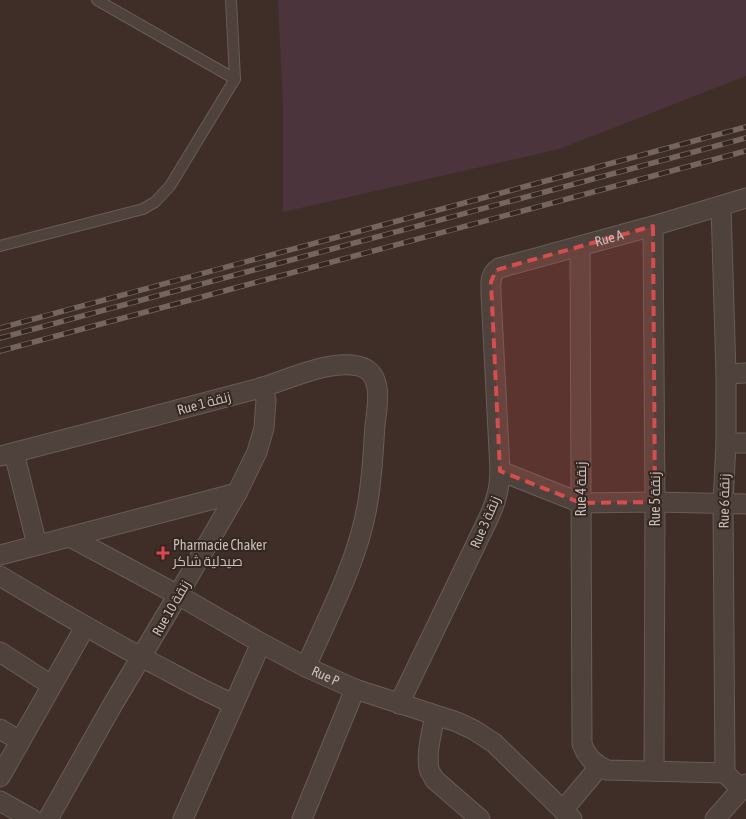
<svg xmlns="http://www.w3.org/2000/svg" width="746" height="819" font-family="'Asap Condensed',Cairo,sans-serif">
<rect width="100%" height="100%" fill="#3f2e28"/>
<path fill="#4c343d" d="M278,0H746V76L559,149L283,212V104Z"/>
<g fill="none" stroke-linecap="round" stroke-linejoin="round">
<g stroke="#695c57" stroke-width="12">
<g id="lane">
<path d="M97,0L235,79"/>
<path d="M0,246L143,209L155,202L170,186L235,79L231,0"/>
</g>
</g>
<g stroke="#695c57" stroke-width="21">
<g id="street">
<path d="M721,206L726,374V443L723,503L725,773L741,789"/>
<path d="M653,226L655,502L654,771"/>
<path d="M580,247L582,744C587,757 594,764 607,770L725,773"/>
<path d="M726,374L746,373"/>
<path d="M726,443H746"/>
<path d="M14,453L37,545"/>
<path d="M0,456C87,434 173,411 260,388C280,382 300,373 321,368C335,365 353,362 366,369C383,379 377,409 375,425C373,454 372,484 366,512C356,564 327,618 306,667"/>
<path d="M500,471L581,503L655,502L746,504"/>
<path id="s1" d="M70,537L178,595L261,643L306,667L355,689L457,722L474,730L494,743L572,819"/>
<path d="M0,555L237,493"/>
<path d="M0,576C55,609 109,641 166,670C188,682 210,694 234,704"/>
<path d="M0,652L51,685"/>
<path id="s2" d="M399,704L489,517C496,502 500,488 500,471L491,294C491,283 489,275 499,268L653,226L746,198"/>
<path d="M435,715C432,732 426,752 429,769C430,773 433,776 435,780L480,819"/>
<path d="M0,729L20,741"/>
<path d="M0,777L85,627"/>
<path d="M0,801L32,819"/>
<path d="M563,810L599,767"/>
<path d="M48,819L113,704L178,595L237,493L257,452L264,428L266,400L262,387"/>
<path d="M183,819L261,643"/>
<path d="M302,819L355,689"/>
<path d="M715,819L746,784"/>
</g>
</g>
<use href="#lane" stroke="#4f413c" stroke-width="10"/>
<use href="#street" stroke="#4f413c" stroke-width="19"/>
<g stroke="#76655f" stroke-width="5.5">
<g id="rail">
<path d="M0,328L746,127"/>
<path d="M0,338L746,138"/>
<path d="M0,351L746,151"/>
</g>
</g>
<use href="#rail" stroke="#342621" stroke-width="4" stroke-dasharray="11" stroke-linecap="butt"/>
</g>
<path fill="#d34e4c" fill-opacity="0.2" stroke="#d34e4c" stroke-width="4" stroke-dasharray="10 6" stroke-linejoin="round" d="M653,226L655,502L581,503L500,471L491,282L496,270Z"/>
<path fill="#e0444e" stroke="#342621" stroke-width="2" d="M160.5 545.5h5v5h5v5h-5v5h-5v-5h-5v-5h5z"/>
<g text-anchor="middle" dominant-baseline="central" stroke-width="4" stroke-linejoin="round" paint-order="stroke">
<g font-size="14" fill="#c9beb9" stroke="#342621">
<text stroke="none"><textPath href="#s2" startOffset="575">Rue A</textPath></text>
<text transform="translate(204 403) rotate(-15)">Rue 1 زنقة</text>
<text transform="translate(581 489) rotate(-90)">Rue 4 زنقة</text>
<text transform="translate(655 499) rotate(-90)">Rue 5 زنقة</text>
<text transform="translate(724 501) rotate(-89)">Rue 6 زنقة</text>
<text transform="translate(485 522) rotate(-67)">Rue 3 زنقة</text>
<text transform="translate(171 608) rotate(-60)">Rue 10 زنقة</text>
<text stroke="none"><textPath href="#s1" startOffset="291">Rue P</textPath></text>
</g>
<g font-size="14" fill="#c9beb9" stroke="#342621" text-anchor="start">
<text x="173" y="545">Pharmacie Chaker<tspan x="173" dy="16">صيدلية شاكر</tspan></text>
</g>
</g>
</svg>
